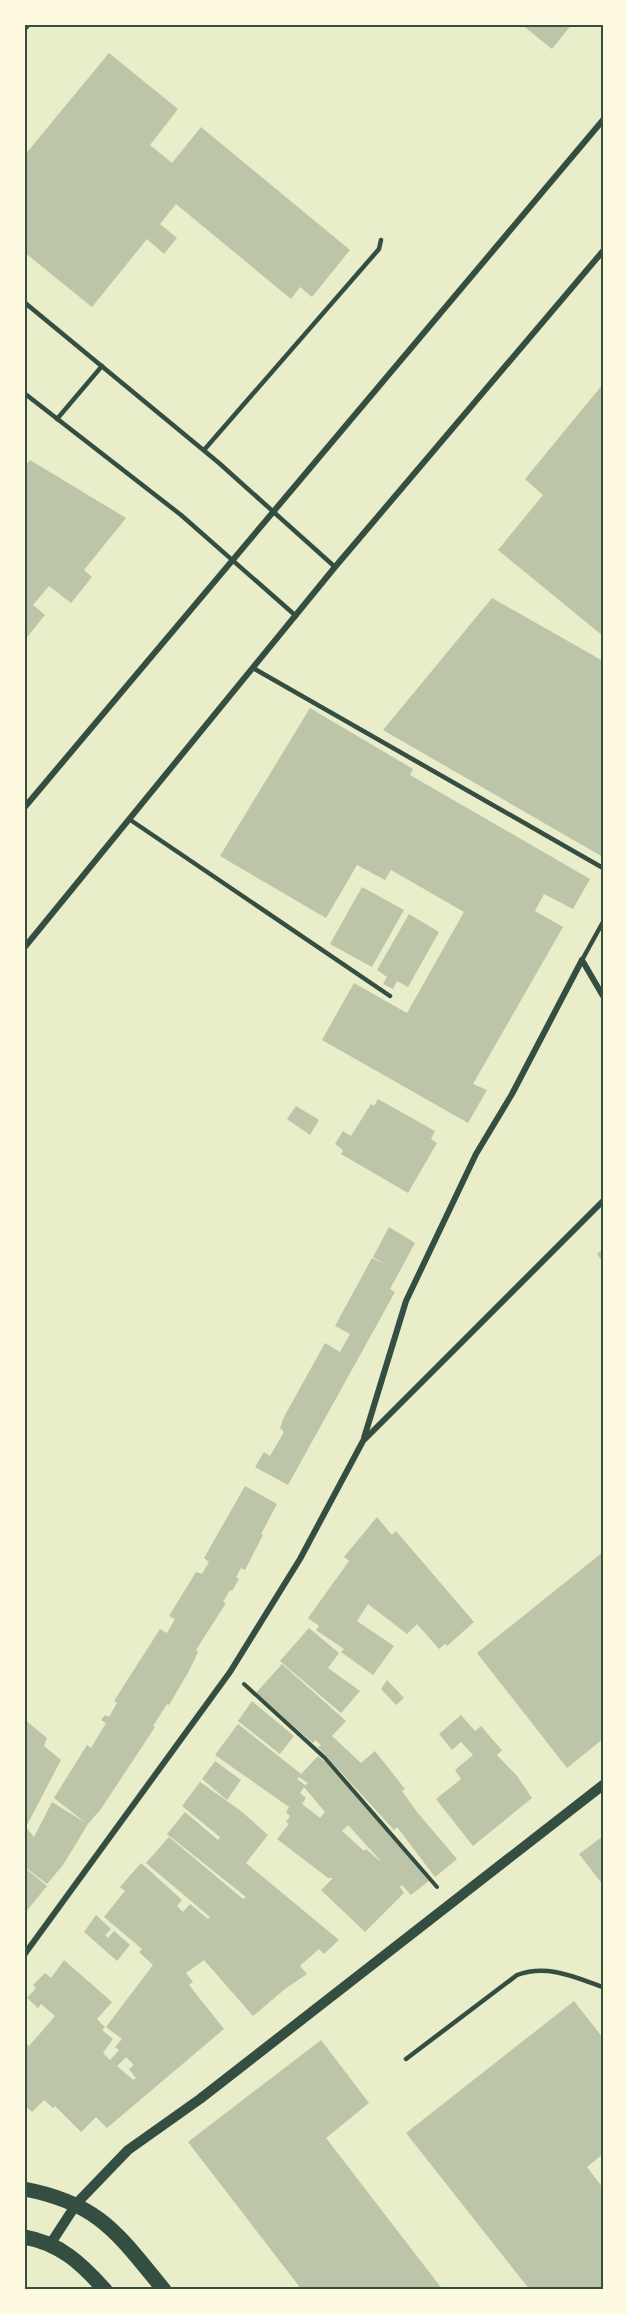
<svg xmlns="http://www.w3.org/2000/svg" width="627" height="2314" font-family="Quicksand,sans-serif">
<rect width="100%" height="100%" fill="#e9edc9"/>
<g fill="#bcc5a7" fill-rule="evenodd">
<path d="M521,24H572L552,49Z"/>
<path d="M109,53L178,109L150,145L172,163L201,127L350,250L312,297L300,287L291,299L176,204L160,224L177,238L164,254L147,239L92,307L24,252V156Z"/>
<path d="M603,384V636L498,550L543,495L525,479Z"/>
<path d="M30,460L126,518L84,570L92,577L71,603L49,586L33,605L45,615L24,641V467Z"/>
<path d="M492,598L603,661V857L383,730Z"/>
<path d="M310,708L413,769L410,775L590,879L573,909L544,894L535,911L563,927L473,1084L487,1090L468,1123L322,1040L354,983L407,1013L464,912L391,870L385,880L357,865L326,918L220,856Z"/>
<path d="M362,887L404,910L372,967L330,944Z"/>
<path d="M409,914L439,932L408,987L397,981L393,989L383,984L387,977L377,970Z"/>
<path d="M378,1099L435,1131L431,1139L437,1143L408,1193L341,1154L343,1150L335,1144L343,1131L351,1136L371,1104L374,1106Z"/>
<path d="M296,1106L319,1120L310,1135L287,1119Z"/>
<path d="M389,1227L415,1243L390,1289L395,1292L288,1485L255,1467L264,1452L270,1456L284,1432L280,1428L284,1417L325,1343L340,1352L350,1334L335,1326L372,1258L385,1264L373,1257Z"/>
<path d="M603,1249V1262L597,1254Z"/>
<path d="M245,1486L277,1504L261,1534L263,1535L245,1570L241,1568L236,1577L239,1579L232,1591L230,1590L223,1602L226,1603L196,1650L198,1652L189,1671L169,1705L167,1704L153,1726L155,1727L101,1809L88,1824L63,1865L47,1884L24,1866V1719L47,1738L44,1746L61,1760L26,1827L34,1837L52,1802L86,1823L54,1798L87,1745L91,1748L106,1723L101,1720L105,1715L109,1717L117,1703L114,1701L160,1629L167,1633L175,1619L169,1616L196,1572L202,1574L209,1562L204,1558Z"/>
<path d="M377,1517L392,1535L396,1531L474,1622L447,1646L445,1644L439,1649L417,1624L407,1634L368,1604L357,1621L394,1646L373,1675L341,1652L344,1649L316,1630L319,1626L308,1618L349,1561L344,1557Z"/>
<path d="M603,1552V1739L567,1768L477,1653Z"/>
<path d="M309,1628L339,1653L328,1668L360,1691L341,1713L280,1661Z"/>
<path d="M282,1664L346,1721L332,1736L361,1763L375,1751L405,1789L402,1791L417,1812L457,1859L435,1877L397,1827L394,1830L318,1747L321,1745L315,1740L313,1743L256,1693Z"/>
<path d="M387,1680L404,1698L396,1705L381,1689Z"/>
<path d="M252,1701L294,1736L280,1754L238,1721Z"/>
<path d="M461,1715L475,1731L481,1726L492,1739L502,1750L497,1755L517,1776L532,1798L473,1846L436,1799L461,1779L455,1770L473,1755L461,1742L452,1750L439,1734Z"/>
<path d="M238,1724L301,1774L318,1756L327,1763L430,1880L411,1895L402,1885L400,1887L404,1893L365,1932L321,1890L333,1878H328L277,1839L289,1824L286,1822L290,1816L286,1812L289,1807L215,1755ZM299,1777L308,1783L305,1785L297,1779ZM304,1787L325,1812L320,1818L302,1804L306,1798L300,1793ZM348,1825L379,1859L381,1862L366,1849L364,1851L342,1831Z"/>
<path d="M215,1761L241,1780L227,1800L202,1779Z"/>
<path d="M200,1782L241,1811L268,1835L246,1863L339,1940L324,1954L319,1949L302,1964L300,1966L307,1974L285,1989L253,2016L204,1960L186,1973L193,1982L189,1985L224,2029L107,2128L96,2117L81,2132L55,2106L53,2108L44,2100L32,2112L24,2105V2042L29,2046L55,2016L41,2004L38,2008L27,1998L36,1988L33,1985L45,1973L51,1978L64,1960L112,2002L97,2019L105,2027L102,2030L113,2039L103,2053L110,2060L119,2050L115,2047L122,2039L106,2027L153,1965L139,1952L142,1949L104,1917L125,1891L120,1887L141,1863L182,1900L177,1906L183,1912L190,1904L208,1919L210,1917L146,1863L169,1837L243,1899L246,1897L167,1834L185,1812L218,1840L220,1837L182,1806ZM126,2057L134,2065L129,2069L136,2078L133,2080L117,2066Z"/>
<path d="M603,1836V1885L579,1854Z"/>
<path d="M24,1867L47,1886L24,1914Z"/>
<path d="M96,1915L111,1929L105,1935L108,1938L114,1931L130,1945L117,1961L84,1932Z"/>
<path d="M574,2001L603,2038V2154L587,2167L603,2188V2290H530L406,2133Z"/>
<path d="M321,2040L369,2103L326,2138L443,2290H302L188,2142Z"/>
</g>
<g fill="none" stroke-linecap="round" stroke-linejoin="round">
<path stroke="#344e41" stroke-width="4" d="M244,1684L325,1758L437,1887"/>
<g stroke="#344e41" stroke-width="4.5">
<path d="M24,30L29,24"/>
<path d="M24,302L219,463L335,567"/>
<path d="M24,393L181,515L296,616"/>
<path d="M57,419L102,366"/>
<path d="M204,450L379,249L381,240"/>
<path d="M253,668L603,868"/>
<path d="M129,819L390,996"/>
<path d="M582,960L603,922"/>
<path d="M406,2059L517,1975C548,1964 574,1977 603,1987"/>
</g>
<g stroke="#344e41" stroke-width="6">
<path d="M24,808L603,120"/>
<path d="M24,948L335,567L603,251"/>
<path d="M582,960L603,996"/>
<path d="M364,1438L406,1301L476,1154L512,1094L582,960"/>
<path d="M24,1955L230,1672L300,1559L363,1441L603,1201"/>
</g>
<path stroke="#344e41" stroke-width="10" d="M51,2243L77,2203L128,2150L200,2099L603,1785"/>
<g stroke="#344e41" stroke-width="15">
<path d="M24,2189C99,2203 118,2234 164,2290"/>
<path d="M24,2237C60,2243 82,2264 105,2290"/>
</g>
</g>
<rect width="627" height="2314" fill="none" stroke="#fefae0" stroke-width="51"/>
<rect x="26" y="26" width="576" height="2262" fill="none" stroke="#344e41" stroke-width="2"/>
</svg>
